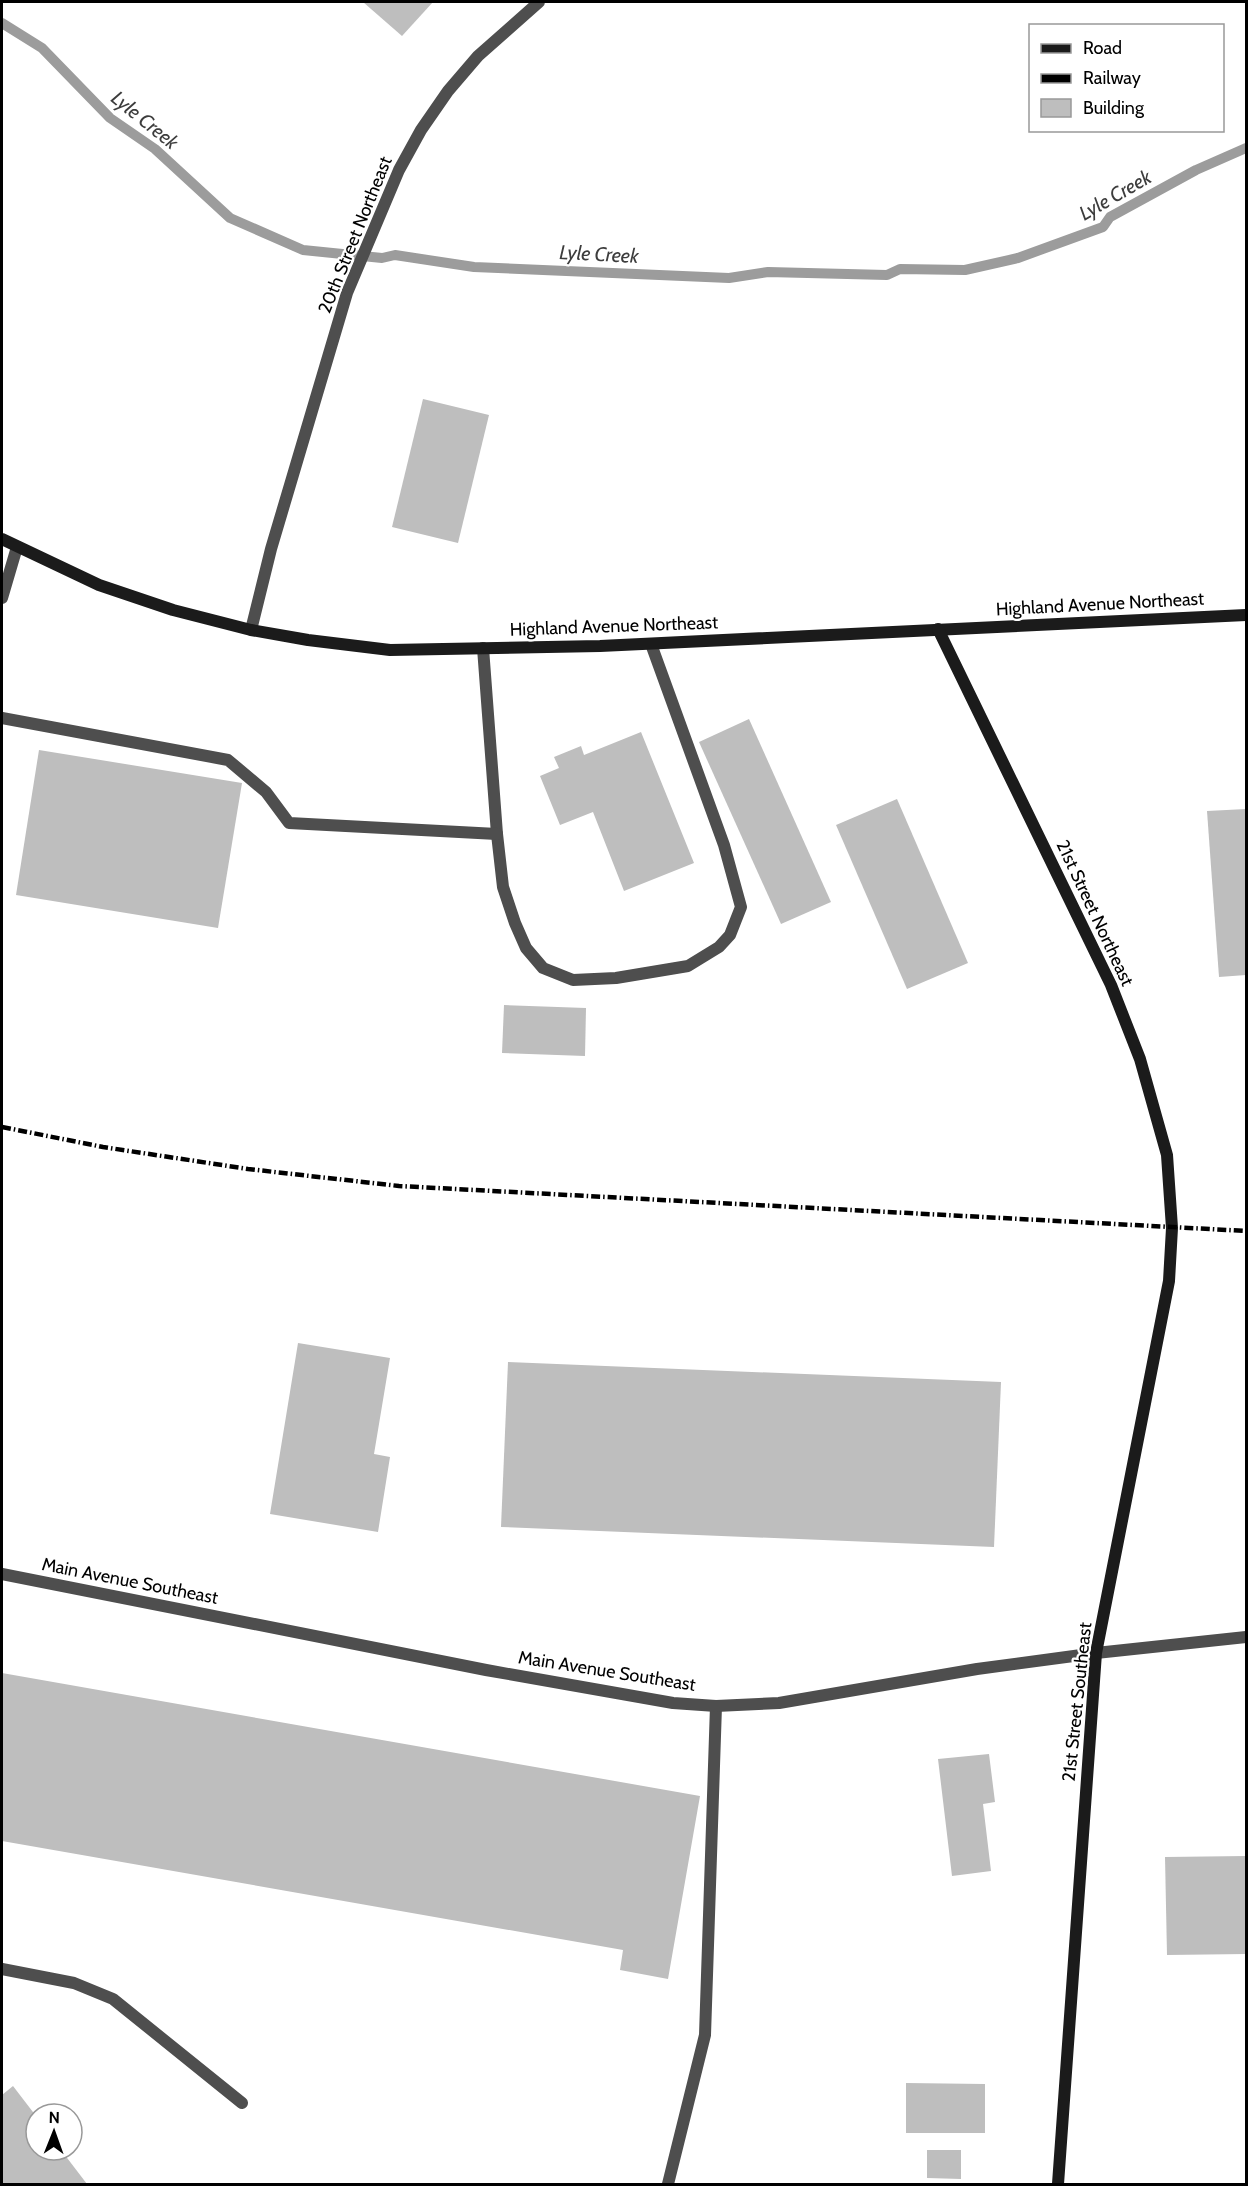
<svg xmlns="http://www.w3.org/2000/svg" width="1248" height="2186" font-family="Cabin,sans-serif">
<rect width="100%" height="100%" fill="#fff"/>
<g fill="none" stroke-linecap="round" stroke-linejoin="round">
<path stroke="#9c9c9c" stroke-width="10" d="M2,23L42,48L110,118L155,149L230,218L303,250L382,258L395,255L474,267L729,278L768,272L887,275L900,269L965,270L1018,258L1103,227L1110,217L1196,170L1246,148"/>
</g>
<g fill="#bebebe">
<path d="M363,2H433L402,36Z"/>
<path d="M423,399L489,415L458,543L392,527Z"/>
<path d="M749,719L831,902L781,924L699,742Z"/>
<path d="M641,732L694,863L624,891L593,812L560,825L540,776L559,768L554,757L581,746L584,755Z"/>
<path d="M39,750L242,783L218,928L16,895Z"/>
<path d="M897,799L968,963L907,989L836,825Z"/>
<path d="M1246,809V975L1219,977L1207,811Z"/>
<path d="M504,1005L586,1008L585,1056L502,1053Z"/>
<path d="M298,1343L390,1358L374,1454L390,1457L378,1532L270,1514Z"/>
<path d="M508,1362L1001,1382L994,1547L501,1527Z"/>
<path d="M2,1673L700,1796L668,1979L620,1970L623,1950L2,1841Z"/>
<path d="M989,1754L995,1802L983,1804L991,1871L952,1876L938,1759Z"/>
<path d="M1246,1856V1954L1167,1955L1165,1857Z"/>
<path d="M906,2083L985,2084V2133H906Z"/>
<path d="M13,2086L36,2116V2150H61L87,2184H2V2095Z"/>
<path d="M927,2150H961V2179L927,2178Z"/>
</g>
<g fill="none" stroke-linecap="round" stroke-linejoin="round">
<g stroke="#4e4e4e" stroke-width="12">
<path d="M2,598L17,547"/>
<path d="M483,648L497,834L503,887L515,923L526,948L543,968L573,980L616,978L688,966L719,947L730,935L741,907L724,845L651,644"/>
<path d="M2,718L228,760L266,792L289,823L497,834"/>
<path d="M2,1969L74,1983L113,1999L242,2103"/>
<path d="M668,2184L705,2035L716,1706"/>
</g>
<g stroke="#4e4e4e" stroke-width="12">
<path d="M251,630L271,549L347,293L399,170L421,130L448,91L478,56L539,2"/>
<path d="M2,1574L486,1670L673,1703L716,1706L779,1703L977,1669L1096,1653L1246,1637"/>
</g>
<g stroke="#1b1b1b" stroke-width="12">
<path d="M2,539L99,585L173,610L251,630L308,640L390,650L600,646L1246,615"/>
<path d="M938,629L1111,985L1140,1059L1167,1155L1172,1228L1169,1281L1096,1653L1058,2184"/>
</g>
<path stroke="#000" stroke-width="4.5" stroke-dasharray="9 3 1.5 3" stroke-linecap="butt" d="M2,1127L103,1147L248,1169L399,1186L1246,1231"/>
</g>
<g text-anchor="middle" dominant-baseline="central" stroke-width="4.5" stroke-linejoin="round" paint-order="stroke">
<g font-size="18" fill="#000" stroke="#fff">
<text transform="translate(355 235) rotate(-68)">20th Street Northeast</text>
<text transform="translate(1100 604) rotate(-3)">Highland Avenue Northeast</text>
<text transform="translate(614 626) rotate(-2)">Highland Avenue Northeast</text>
<text transform="translate(1095 913) rotate(65)">21st Street Northeast</text>
<text transform="translate(130 1581) rotate(11)">Main Avenue Southeast</text>
<text transform="translate(607 1671) rotate(9)">Main Avenue Southeast</text>
<text transform="translate(1077 1702) rotate(-84)">21st Street Southeast</text>
</g>
<g font-size="20" font-style="italic" fill="#3d3d3d" stroke="#fff">
<text transform="translate(145 120) rotate(39)">Lyle Creek</text>
<text transform="translate(1115 195) rotate(-30)">Lyle Creek</text>
<text transform="translate(599 254) rotate(3)">Lyle Creek</text>
</g>
</g>
<rect width="1248" height="2186" fill="none" stroke="#000000" stroke-width="6"/>
<rect x="1029" y="24" width="195" height="108" fill="#ffffff" stroke="#999999" stroke-width="1.5"/>
<rect x="1041" y="44" width="30" height="9" fill="#1b1b1b" stroke="#999999" stroke-width="1.5"/>
<text x="1083" y="54" font-size="18" fill="#000000">Road</text>
<rect x="1041" y="74" width="30" height="9" fill="#000000" stroke="#999999" stroke-width="1.5"/>
<text x="1083" y="84" font-size="18" fill="#000000">Railway</text>
<rect x="1041" y="99" width="30" height="18" fill="#bebebe" stroke="#999999" stroke-width="1.5"/>
<text x="1083" y="114" font-size="18" fill="#000000">Building</text>
<g transform="translate(54 2132) rotate(1)"><circle r="28" fill="#ffffff" stroke="#999999" stroke-width="1.5"/>
<path d="M0-4.5L10 22L0 15L-10 22Z" fill="#000000"/>
<text y="-9" font-size="16" font-weight="bold" text-anchor="middle" fill="#000000">N</text>
</g>
</svg>
